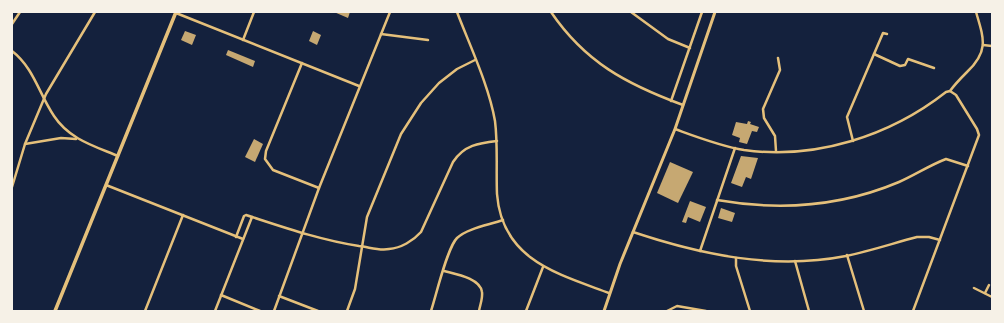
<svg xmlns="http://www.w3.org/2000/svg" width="1004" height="323" font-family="'PT Sans Narrow',sans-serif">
<rect width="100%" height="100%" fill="#14213d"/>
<g fill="#c6a872">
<path d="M334,12H350L348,18Z"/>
<path d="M185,31L196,35L192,45L181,40Z"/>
<path d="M313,31L321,35L317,45L309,41Z"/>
<path d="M228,50L255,61L253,67L226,55Z"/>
<path d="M748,121L751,122L750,124L759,127L757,132L752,131L747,144L739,142L740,138L732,135L736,122L747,124Z"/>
<path d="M254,139L263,144L255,162L245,157Z"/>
<path d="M741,156L758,158L751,179L746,177L742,187L731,183Z"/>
<path d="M670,162L693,172L678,203L657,193Z"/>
<path d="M690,201L706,207L700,222L688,217L686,223L682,222Z"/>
<path d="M721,208L735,213L732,222L718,218Z"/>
</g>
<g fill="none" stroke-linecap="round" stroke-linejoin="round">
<g stroke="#e5c07b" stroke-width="2.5">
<path d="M457,12C470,46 489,86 495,121C498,145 496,169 497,194C502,260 558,274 609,293"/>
<path d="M551,12C585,62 626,84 683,105"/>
<path d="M631,12L668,39L690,48"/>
<path d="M176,13L359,86"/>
<path d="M12,24L20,12"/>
<path d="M381,34L428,40"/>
<path d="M243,40L254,12"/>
<path d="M983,45L992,46"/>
<path d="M12,51C34,68 39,94 54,116C69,139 94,146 118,156"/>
<path d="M874,54L900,66L905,65L908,59L934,68"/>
<path d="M302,63L266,151L265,159L273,170L319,188"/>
<path d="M671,101L702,12"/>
<path d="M675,129C697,137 720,146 744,150C815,160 890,136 946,92L950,91C955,84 961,78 967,72C989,51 984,39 976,12"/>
<path d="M853,141L847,117L883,33L887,34"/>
<path d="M25,144L61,138L76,139"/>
<path d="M776,151L775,136L764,118L763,109L780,70L778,58"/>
<path d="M106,185L243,239"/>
<path d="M12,187L25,144L46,94L95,12"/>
<path d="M717,200C780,211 840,207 899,182C915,175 930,165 946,159L968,166"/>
<path d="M633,232C702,255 774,270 846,256C870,251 894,243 917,237H929L940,240"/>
<path d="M236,237L244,216L246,215C283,227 320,240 359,246C369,247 379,251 389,249C401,248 413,241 421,232L453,162C464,145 479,143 497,141"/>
<path d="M700,251L735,148"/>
<path d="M847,255L864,311"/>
<path d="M736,258V266L750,311"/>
<path d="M795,261L809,311"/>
<path d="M444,271C455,274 480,278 482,292C483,298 480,305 479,311"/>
<path d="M974,288L992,297"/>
<path d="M985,293L989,285"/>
<path d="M221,295L260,311"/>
<path d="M279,296L318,311"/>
<path d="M145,311L183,215"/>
<path d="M215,311L252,217"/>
<path d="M274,311L319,188L390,12"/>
<path d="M347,311L355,289L367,217L401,134L421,103L439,83L457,69L475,60"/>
<path d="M431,311C436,296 447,248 457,238C468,228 489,225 503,220"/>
<path d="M526,311L543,267"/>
<path d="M667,311L677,306L706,311"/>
<path d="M913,311L979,135L977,129L956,95L950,91"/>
</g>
<path stroke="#e5c07b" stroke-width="3" d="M604,311L620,264L675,129L715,12"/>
<path stroke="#e5c07b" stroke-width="3.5" d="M55,311L176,12"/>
</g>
<rect width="1004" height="323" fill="none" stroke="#f6f1e7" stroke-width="26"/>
</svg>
